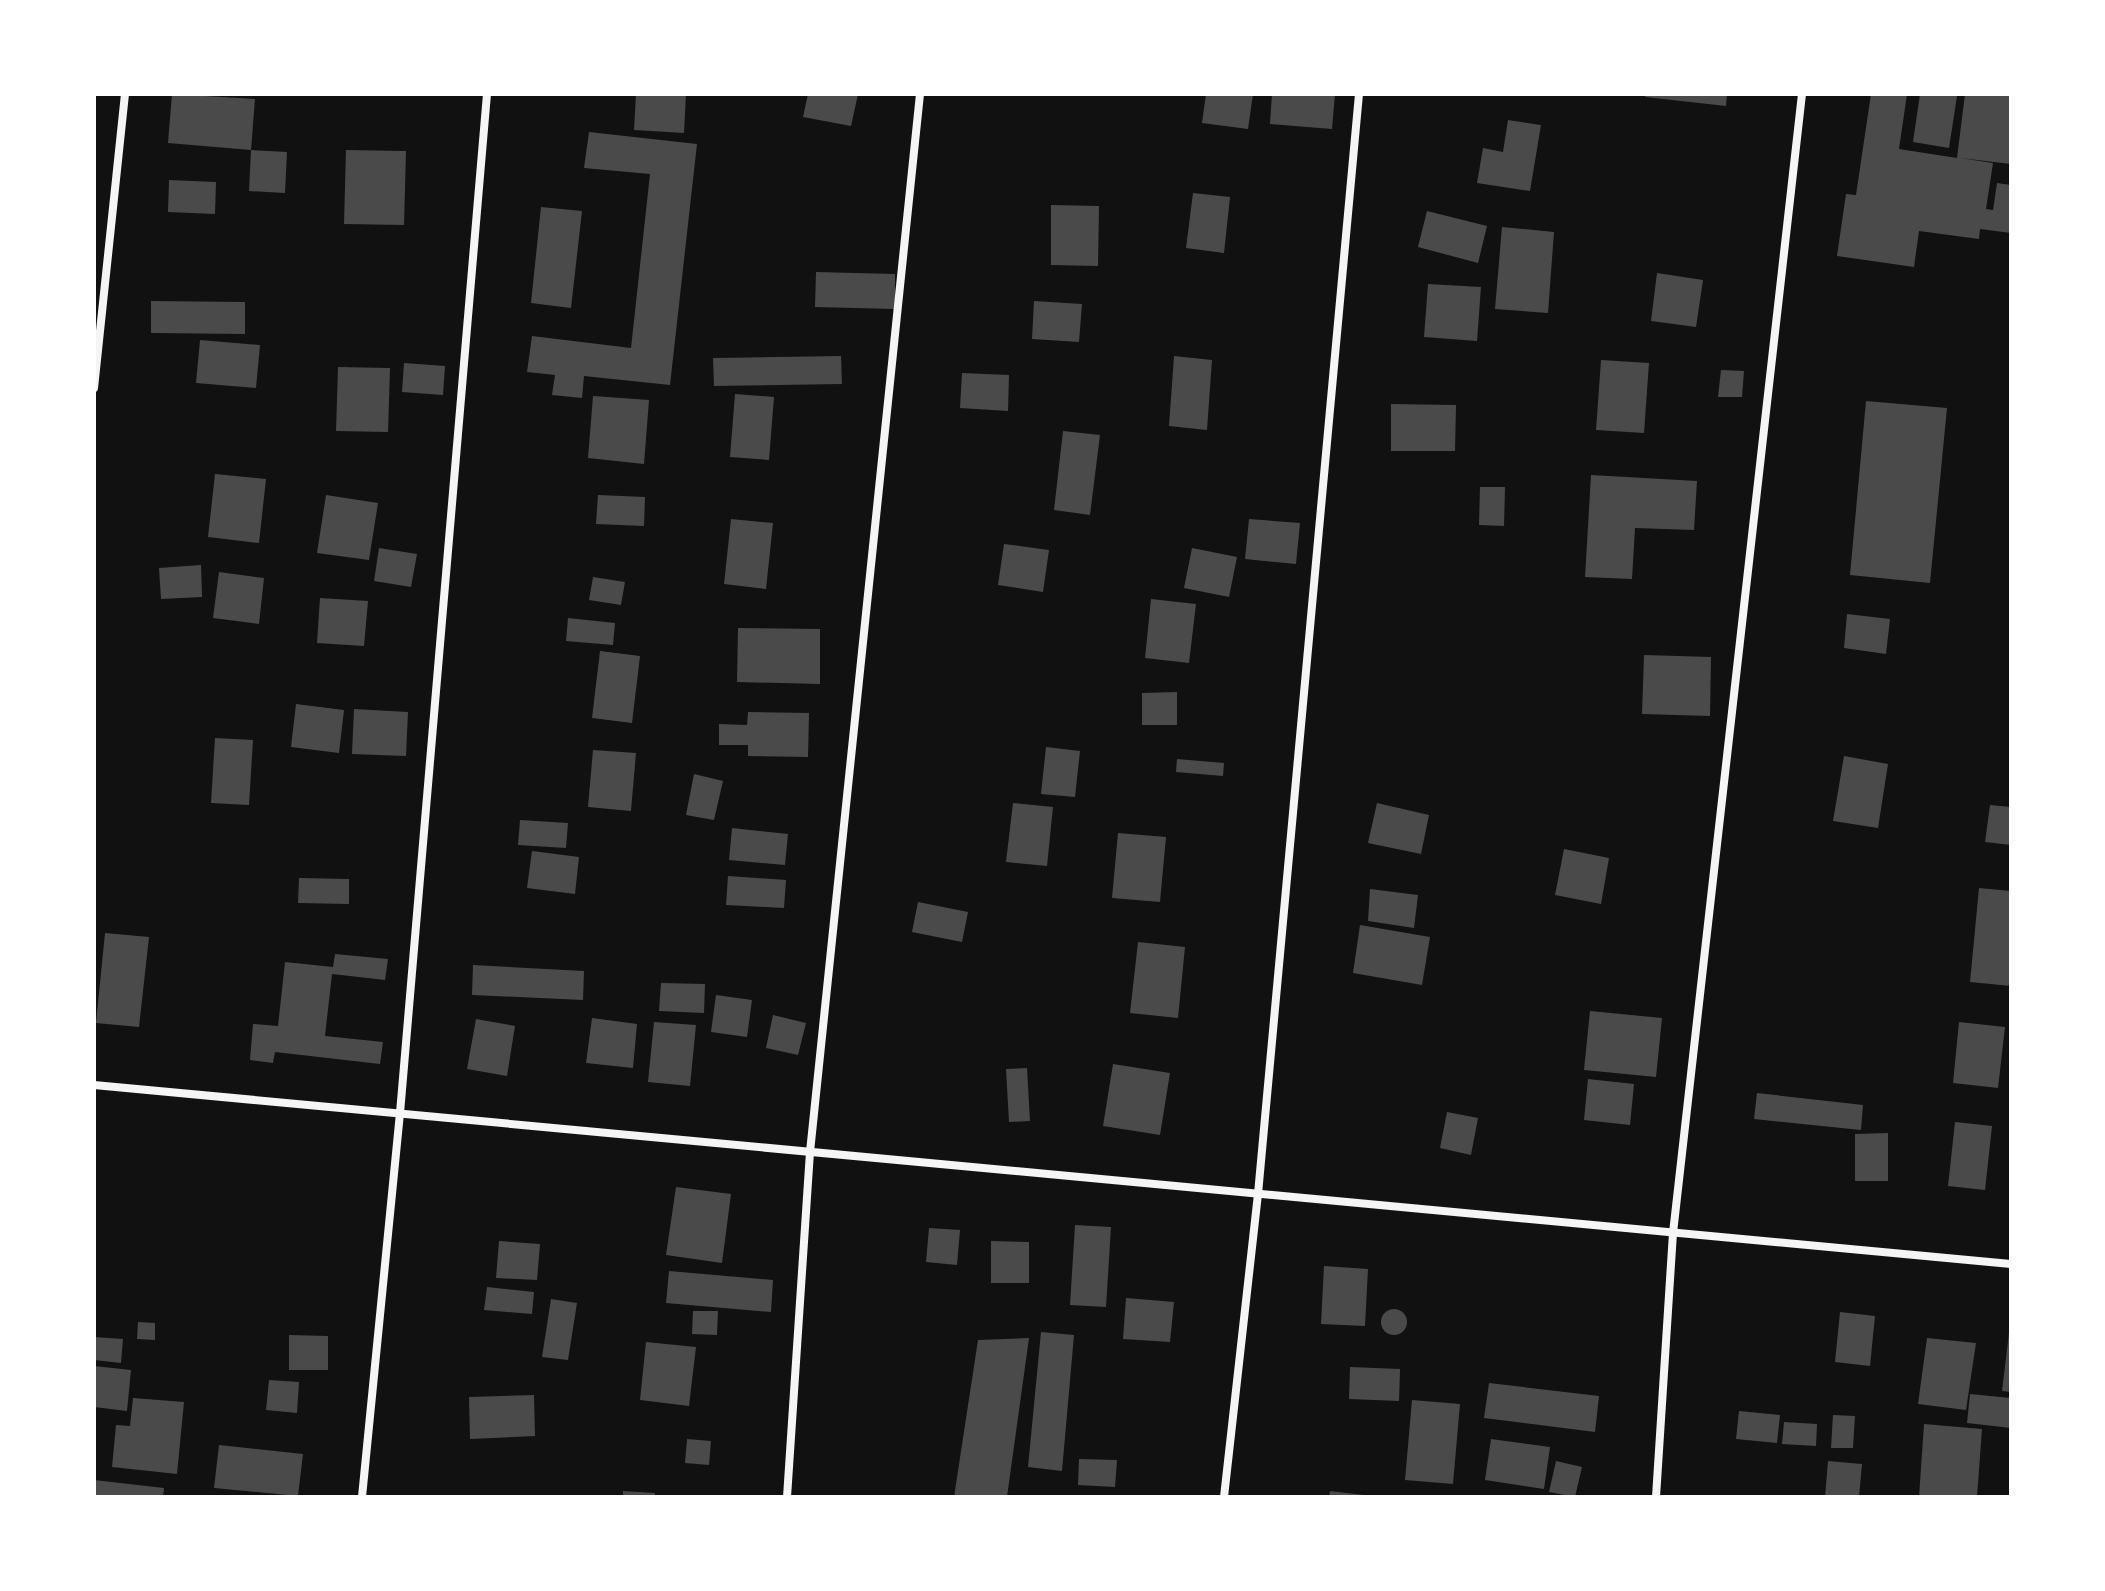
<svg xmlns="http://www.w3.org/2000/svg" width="2105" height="1591" font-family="'IBM Plex Sans',sans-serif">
<rect width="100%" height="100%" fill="#111"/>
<g fill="#4a4a4a">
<path d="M172,94L255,99L251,150L168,143Z"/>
<path d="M636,94H686L684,133L634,130Z"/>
<path d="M808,94H858L851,126L803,117Z"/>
<path d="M1206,94H1253L1248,129L1202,123Z"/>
<path d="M1272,94H1335L1332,129L1270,124Z"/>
<path d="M1646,94H1727L1726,106L1645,97Z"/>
<path d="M1871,94H1907L1899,149L1957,158L1965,94L2011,95V164L1960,158L1993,163L1986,209L1993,210L1997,183L2011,185V233L1980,229L1979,239L1919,231L1914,267L1837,256L1846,194L1856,195Z"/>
<path d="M1920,94L1957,96L1949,148L1913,142Z"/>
<path d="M1508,120L1541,125L1530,191L1477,183L1483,148L1503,152Z"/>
<path d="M589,132L697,144L670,385L584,376L582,398L552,395L555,375L527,372L532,336L631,348L650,174L584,168Z"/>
<path d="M251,150L287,152L285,193L249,191Z"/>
<path d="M346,150L406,151L404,225L344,224Z"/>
<path d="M169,180L216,182L215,214L168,212Z"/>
<path d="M1193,193L1230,197L1224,253L1186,248Z"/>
<path d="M1051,205L1099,206L1098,266L1051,265Z"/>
<path d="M541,207L582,211L571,308L531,303Z"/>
<path d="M1427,211L1487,226L1478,263L1418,247Z"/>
<path d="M1502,227L1554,232L1548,313L1495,309Z"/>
<path d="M816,272L895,274V309L815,307Z"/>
<path d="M1657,273L1703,280L1696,327L1651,321Z"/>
<path d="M1428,284L1481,287L1477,341L1424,337Z"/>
<path d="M151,301L245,302V334L151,333Z"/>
<path d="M1034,301L1082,304L1079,342L1032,339Z"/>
<path d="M200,340L260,345L256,388L196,383Z"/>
<path d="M841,356L842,384L714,386L713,358Z"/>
<path d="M1174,356L1212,360L1207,430L1169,426Z"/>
<path d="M1601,360L1649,363L1644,433L1596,430Z"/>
<path d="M404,363L445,366L443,395L402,392Z"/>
<path d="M338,367L390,368L388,432L336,431Z"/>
<path d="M1721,370L1744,371L1742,397H1718Z"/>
<path d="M962,373L1009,375L1008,411L960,408Z"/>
<path d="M735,394L774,397L769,460L730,457Z"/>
<path d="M593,396L649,400L644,464L588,458Z"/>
<path d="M1866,401L1947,408L1930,583L1850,575Z"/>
<path d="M1391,404L1456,405L1455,451H1391Z"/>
<path d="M1063,431L1100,435L1090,515L1054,510Z"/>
<path d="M215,474L266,479L259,543L208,537Z"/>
<path d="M1591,475L1697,481L1694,530L1635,528L1632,579L1585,577Z"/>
<path d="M1480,487H1505L1504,526L1479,525Z"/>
<path d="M326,495L378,503L369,560L317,553Z"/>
<path d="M598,495L645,497L644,526L596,524Z"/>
<path d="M731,519L773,523L766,589L724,584Z"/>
<path d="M1249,519L1300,523L1296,564L1245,559Z"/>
<path d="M1004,544L1049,550L1043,592L998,585Z"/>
<path d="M379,548L417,554L411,587L374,581Z"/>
<path d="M1192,548L1237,557L1229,597L1184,588Z"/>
<path d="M201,565L202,597L161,599L159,568Z"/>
<path d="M219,572L264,578L259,624L213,618Z"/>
<path d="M593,577L625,582L621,605L589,600Z"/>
<path d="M320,598L368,601L364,646L317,643Z"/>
<path d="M1151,599L1196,604L1189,663L1145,658Z"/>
<path d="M1847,614L1890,619L1886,654L1844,648Z"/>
<path d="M568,618L615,623L613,645L566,641Z"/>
<path d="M738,628L820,629V684L737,682Z"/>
<path d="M600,651L640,656L632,723L592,718Z"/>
<path d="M1644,655L1711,657L1710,716L1642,714Z"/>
<path d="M1177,692V725H1142V693Z"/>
<path d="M296,704L344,710L339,753L291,747Z"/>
<path d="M354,709L408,712L406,756L352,754Z"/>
<path d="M748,712L809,713L808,757L748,756V745H719V724L747,725Z"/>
<path d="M215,738L253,740L249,805L211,803Z"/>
<path d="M1046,747L1080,751L1075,797L1041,794Z"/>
<path d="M593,750L636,753L631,811L588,807Z"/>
<path d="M1844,756L1888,764L1878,828L1833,821Z"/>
<path d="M1177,759L1224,763L1223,776L1176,772Z"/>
<path d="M694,774L723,781L714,820L686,815Z"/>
<path d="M1013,803L1053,807L1047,866L1006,862Z"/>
<path d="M1377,803L1429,815L1421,854L1368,843Z"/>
<path d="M1990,805L2011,807V845L1985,842Z"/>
<path d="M520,820L568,823L566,848L518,845Z"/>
<path d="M732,828L788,834L785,865L729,860Z"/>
<path d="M1118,833L1166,837L1160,902L1112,898Z"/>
<path d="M1564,849L1609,858L1601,904L1555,895Z"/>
<path d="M532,851L579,857L575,894L527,888Z"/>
<path d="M728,876L786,880L784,908L726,905Z"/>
<path d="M299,878L349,879V904L298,903Z"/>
<path d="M1979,888L2011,891V986L1970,982Z"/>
<path d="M1370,889L1418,895L1414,928L1368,921Z"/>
<path d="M918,902L968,912L962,942L912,932Z"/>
<path d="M1360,925L1430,937L1422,985L1353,973Z"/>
<path d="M105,933L149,937L139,1027L96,1023Z"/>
<path d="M1138,942L1185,947L1178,1018L1130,1013Z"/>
<path d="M335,954L388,959L385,980L332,974L325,1036L383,1042L380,1064L275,1052L273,1063L250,1060L253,1024L278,1026L285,962L333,967Z"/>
<path d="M473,965L584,971L583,1000L472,995Z"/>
<path d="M661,983L705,984L704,1013L659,1011Z"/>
<path d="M716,995L752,1000L747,1037L711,1032Z"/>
<path d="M1590,1011L1662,1018L1656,1077L1584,1070Z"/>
<path d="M773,1015L806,1023L798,1055L766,1048Z"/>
<path d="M592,1018L637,1024L633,1068L586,1063Z"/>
<path d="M476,1019L515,1026L507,1076L467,1069Z"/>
<path d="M654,1022L696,1025L690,1086L648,1082Z"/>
<path d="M1959,1022L2005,1027L1998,1088L1953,1083Z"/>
<path d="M1113,1064L1170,1073L1160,1135L1103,1126Z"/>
<path d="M1027,1068L1030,1121L1009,1122L1006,1069Z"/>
<path d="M1588,1079L1634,1084L1630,1125L1584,1120Z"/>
<path d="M1757,1093L1863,1105L1861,1130L1754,1119Z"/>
<path d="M1447,1112L1478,1118L1471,1155L1440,1148Z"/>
<path d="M1955,1122L1992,1126L1985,1190L1948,1186Z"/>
<path d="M1888,1133V1181H1855V1134Z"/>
<path d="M676,1187L731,1194L722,1263L666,1255Z"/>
<path d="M1075,1225L1111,1227L1106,1307L1070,1305Z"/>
<path d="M929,1228L960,1230L957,1265L926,1262Z"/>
<path d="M499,1241L540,1244L537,1280L496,1278Z"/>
<path d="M991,1241L1029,1242V1283H991Z"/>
<path d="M1324,1266L1368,1269L1365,1326L1321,1324Z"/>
<path d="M669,1271L773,1280L771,1312L666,1303Z"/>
<path d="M487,1287L534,1292L532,1314L484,1310Z"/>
<path d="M1126,1298L1174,1302L1170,1342L1123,1339Z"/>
<path d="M551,1299L577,1303L568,1360L542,1357Z"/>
<circle cx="1394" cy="1322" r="13"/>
<path d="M693,1311H718L717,1335L692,1334Z"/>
<path d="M1840,1312L1875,1316L1870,1366L1835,1362Z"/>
<path d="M138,1322L155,1323V1340L137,1339Z"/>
<path d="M1041,1332L1074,1335L1062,1471L1028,1467Z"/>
<path d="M2009,1333H2011V1392L2002,1391Z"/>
<path d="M289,1335L328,1336V1370H289Z"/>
<path d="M94,1337L123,1339L121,1363L94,1360Z"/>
<path d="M1029,1338L1007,1497H954L978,1340Z"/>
<path d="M1927,1338L1976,1343L1966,1410L1918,1404Z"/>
<path d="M646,1342L696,1347L689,1406L640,1400Z"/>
<path d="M94,1366L131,1370L127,1411L94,1407Z"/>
<path d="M1350,1367L1400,1369L1399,1401L1349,1399Z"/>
<path d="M269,1380L299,1382L297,1413L266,1410Z"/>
<path d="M1489,1383L1599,1396L1595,1432L1484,1418Z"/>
<path d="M1970,1394L2011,1398V1428L1967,1423Z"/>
<path d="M534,1395L535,1436L470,1439L469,1397Z"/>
<path d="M133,1398L184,1402L177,1474L112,1467L116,1425L130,1426Z"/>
<path d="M1412,1400L1460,1404L1453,1484L1405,1480Z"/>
<path d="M1739,1411L1780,1415L1777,1443L1736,1439Z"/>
<path d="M1833,1415L1855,1416L1853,1448H1831Z"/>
<path d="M1784,1422L1817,1424L1816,1446L1782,1444Z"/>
<path d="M1924,1424L1982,1429L1977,1497H1919Z"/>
<path d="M687,1439L711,1441L709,1465L685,1463Z"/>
<path d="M1491,1439L1550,1447L1544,1489L1485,1480Z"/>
<path d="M219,1445L303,1454L298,1496L214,1488Z"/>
<path d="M1079,1459L1117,1460L1115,1487L1078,1485Z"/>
<path d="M1556,1461L1582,1467L1575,1497L1549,1492Z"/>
<path d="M1828,1461L1862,1464L1859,1497H1825Z"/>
<path d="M94,1480L164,1488L163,1497H94Z"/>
<path d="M623,1491L655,1493V1497H623Z"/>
<path d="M1330,1491L1364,1495V1497H1329Z"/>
</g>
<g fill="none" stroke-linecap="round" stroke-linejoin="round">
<g stroke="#f5f5f5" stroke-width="8">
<path d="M94,388L125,94"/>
<path d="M94,1085L2011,1264"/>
<path d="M362,1497L400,1113L487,94"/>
<path d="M787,1497L810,1152L920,94"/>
<path d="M1224,1497L1258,1194L1359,94"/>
<path d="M1656,1497L1673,1233L1802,94"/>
</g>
</g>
<rect width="2105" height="1591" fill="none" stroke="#ffffff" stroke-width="192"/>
</svg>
